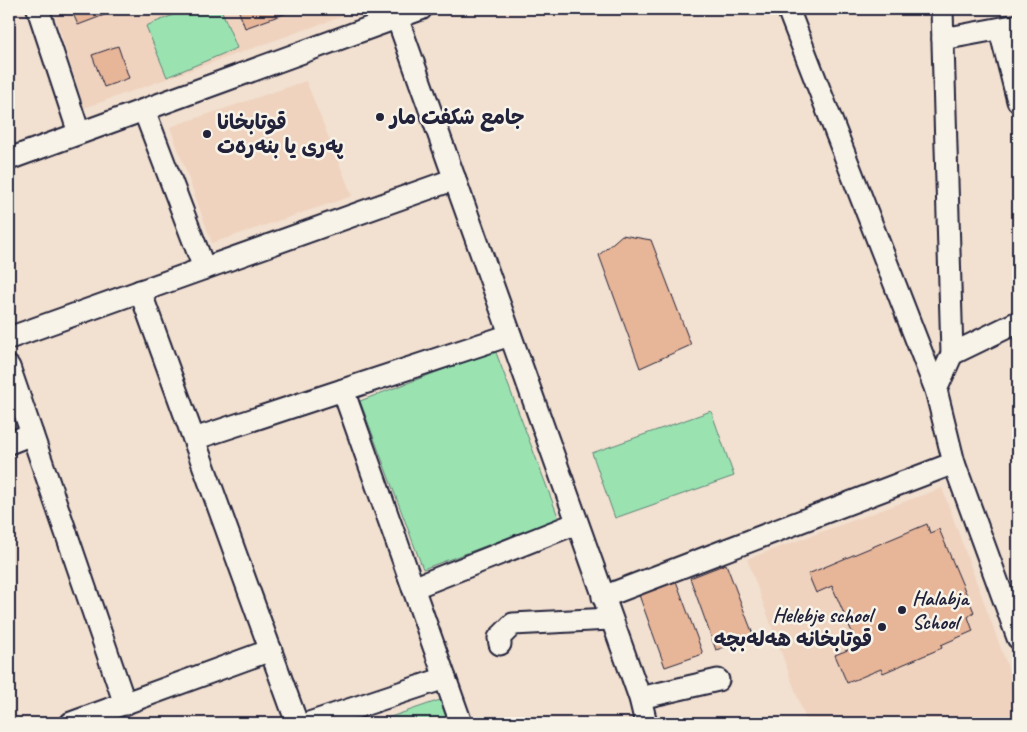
<svg xmlns="http://www.w3.org/2000/svg" width="1027" height="732" font-family="Caveat,'Playpen Sans Arabic',sans-serif">
<rect width="100%" height="100%" fill="#f2e0d0"/>
<filter id="ink" filterUnits="userSpaceOnUse"><feTurbulence type="fractalNoise" baseFrequency=".02" numOctaves="2"/><feDisplacementMap in="SourceGraphic" scale="10" xChannelSelector="R" yChannelSelector="G"/><feConvolveMatrix kernelMatrix="1 2 1 2 8 2 1 2 1" color-interpolation-filters="sRGB"/></filter>
<g filter="url(#ink)">
<g fill="#efd3bf">
<path d="M53,9H363L84,108Z"/>
<path d="M306,81L352,196L212,243L170,127Z"/>
<path d="M942,488L1018,695V714L991,723H807L747,559Z"/>
</g>
<g fill="#9ae3b1" stroke="#5e8276">
<path d="M188,9H221L237,48L167,77L146,26Z"/>
<path d="M495,350L559,519L423,569L360,401Z"/>
<path d="M711,411L734,476L615,518L592,453Z"/>
<path d="M440,700L448,723H373Z"/>
</g>
<g fill="#e7b598" stroke="#22223b">
<path d="M71,9H105L107,14L78,25Z"/>
<path d="M238,9H298L245,28Z"/>
<path d="M118,46L129,78L104,87L92,55Z"/>
<path d="M622,235L651,240L691,345L640,368L599,255Z"/>
<path d="M927,524L930,533L939,529L974,612L968,617L973,631L941,645L942,648L883,673L881,669L847,683L835,655L858,646L832,586L816,593L808,574Z"/>
<path d="M726,564L754,637L716,650L690,578Z"/>
<path d="M676,581L703,654L665,667L639,595Z"/>
</g>
<g fill="none" stroke-linecap="round" stroke-linejoin="round">
<g stroke="#22223b" stroke-width="25">
<g id="minor">
<path d="M38,9L79,133"/>
<path d="M394,9L640,698L646,723"/>
<path d="M788,9L936,390L954,463L1018,638"/>
<path d="M1000,30L1018,101"/>
<path d="M943,39L1018,25"/>
<path d="M144,110L204,268"/>
<path d="M9,159L421,9"/>
<path d="M140,291L297,723"/>
<path d="M9,338L455,179"/>
<path d="M952,354L1018,322"/>
<path d="M9,367L125,704"/>
<path d="M343,390L461,723"/>
<path d="M936,390L952,354L942,9"/>
<path d="M194,439L510,335"/>
<path d="M9,443L32,434"/>
<path d="M413,588L577,523"/>
<path d="M603,597L954,463"/>
<path d="M500,644L499,638L513,624L610,619"/>
<path d="M640,698L718,680"/>
<path d="M71,723L271,650"/>
<path d="M309,723L445,678"/>
</g>
</g>
<use href="#minor" stroke="#f7f3e8" stroke-width="21"/>
</g>
</g>
<g fill="#22223b" stroke="#f7f3e8" stroke-width="2">
<circle cx="380" cy="117" r="5"/>
<circle cx="207" cy="134" r="5"/>
<circle cx="902" cy="610" r="5"/>
<circle cx="882" cy="627" r="5"/>
</g>
<g text-anchor="middle" dominant-baseline="central" stroke-width="5" stroke-linejoin="round" paint-order="stroke">
<g font-size="21" font-weight="bold" fill="#22223b" stroke="#f7f3e8" text-anchor="start">
<text x="390" y="117">جامع شكفت مار</text>
<text x="217" y="122">قوتابخانا<tspan x="217" dy="24">پەری یا بنەرەت</tspan></text>
<text x="912" y="598">Halabja<tspan x="912" dy="24">School</tspan></text>
<text x="872" y="615" text-anchor="end">Helebje school<tspan x="872" dy="24">قوتابخانە هەلەبچە</tspan></text>
</g>
</g>
<rect width="1027" height="732" fill="none" stroke="#f7f3e8" stroke-width="30"/>
<rect x="15" y="15" width="997" height="702" fill="none" stroke="#22223b" stroke-width="2" filter="url(#ink)"/>
</svg>
